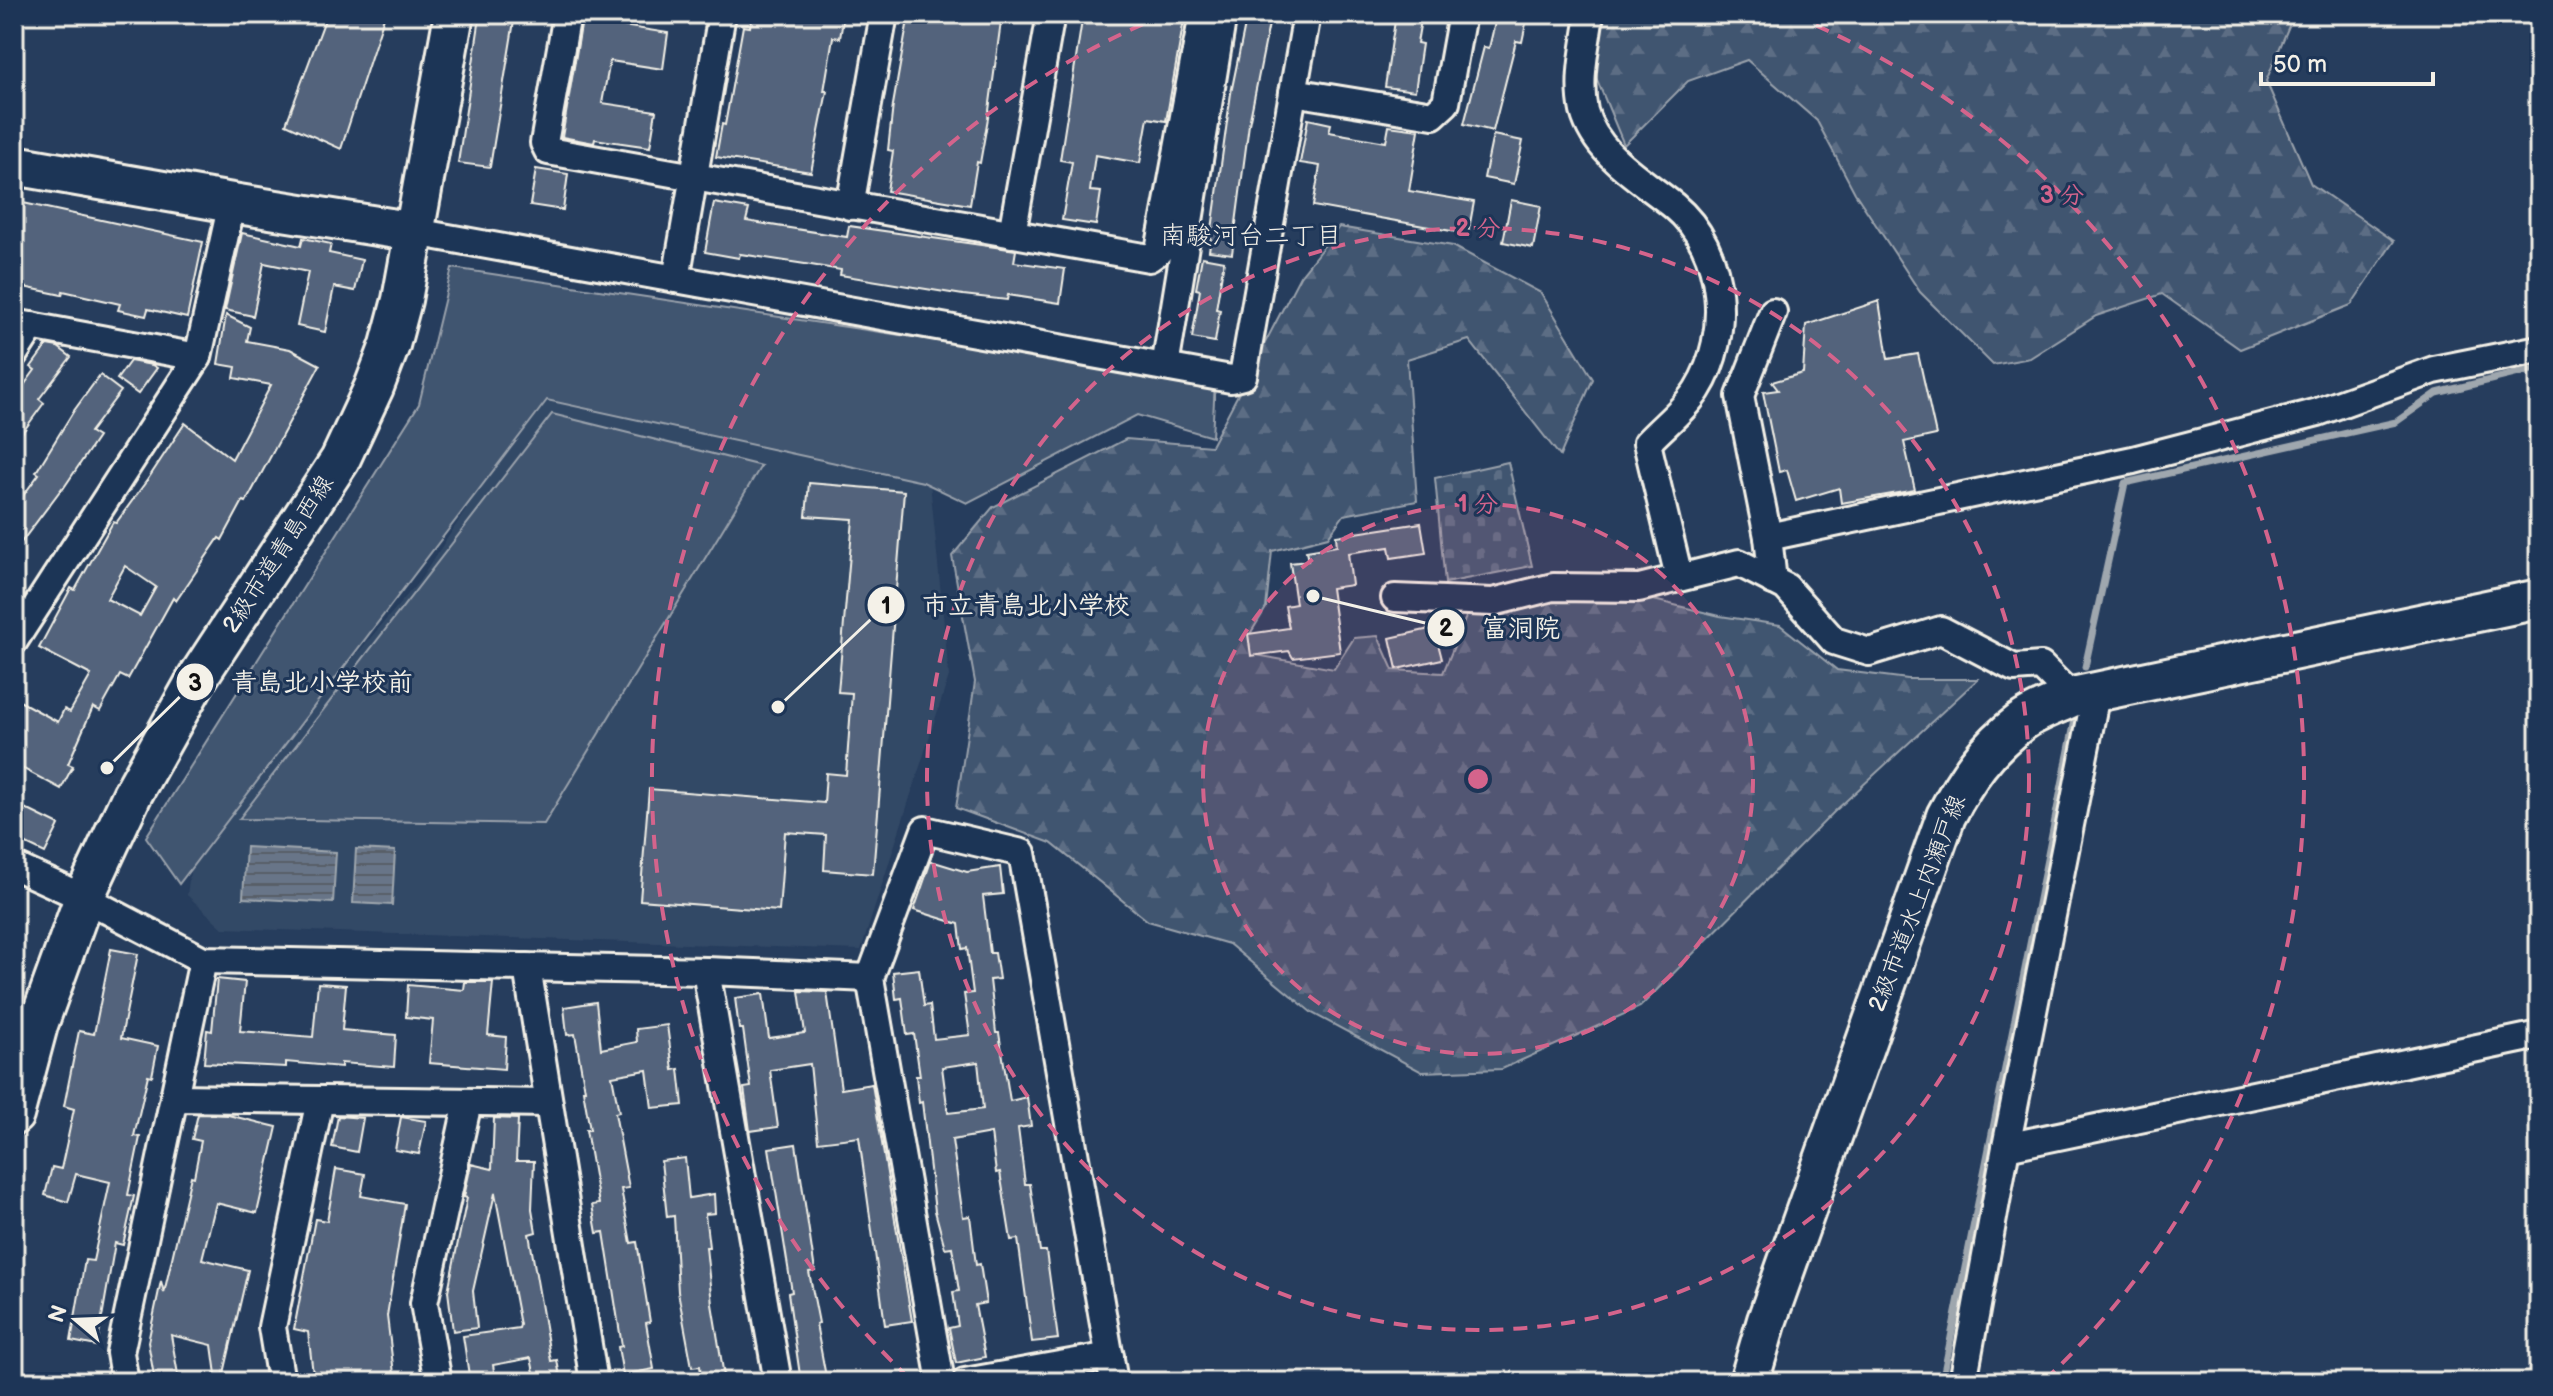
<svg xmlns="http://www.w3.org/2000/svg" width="2553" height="1396" font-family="'Balsamiq Sans','Klee One',sans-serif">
<defs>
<pattern id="forest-firs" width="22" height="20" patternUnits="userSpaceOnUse" patternTransform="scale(2)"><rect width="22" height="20" fill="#40546f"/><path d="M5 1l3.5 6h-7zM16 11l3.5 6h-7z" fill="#5c6d84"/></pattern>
<pattern id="cemetery-stones" width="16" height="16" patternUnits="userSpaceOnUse" patternTransform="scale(2)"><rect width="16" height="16" fill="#40546f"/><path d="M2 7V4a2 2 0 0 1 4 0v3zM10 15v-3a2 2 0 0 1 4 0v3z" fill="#5c6d84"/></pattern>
<pattern id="water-rules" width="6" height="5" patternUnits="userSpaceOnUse" patternTransform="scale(2)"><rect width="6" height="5" fill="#677588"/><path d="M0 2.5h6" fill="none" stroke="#585e67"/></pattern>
</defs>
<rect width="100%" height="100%" fill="#263d5d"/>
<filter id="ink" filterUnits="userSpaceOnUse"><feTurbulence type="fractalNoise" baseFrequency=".0125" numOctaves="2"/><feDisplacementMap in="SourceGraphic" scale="16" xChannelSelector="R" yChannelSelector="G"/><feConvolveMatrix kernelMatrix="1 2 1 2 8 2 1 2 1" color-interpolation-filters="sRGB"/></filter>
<g filter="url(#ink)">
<path fill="#334966" d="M539,398L930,483L949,676L861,950L223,928L187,895L194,844L420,580Z"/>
<g fill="#40546f" stroke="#9aa2ac" stroke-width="2">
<path d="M452,268L1215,382L1212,437L1137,415L967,503L923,482L547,400L179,884L146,837L419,404Z"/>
<path d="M552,414L761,466L544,824L239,819Z"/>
</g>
<g fill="url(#forest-firs)" stroke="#9aa2ac" stroke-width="2">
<path d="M1603,14H2294L2266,81L2311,184L2394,241L2351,305L2240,349L2162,294L2096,316L2030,358L1993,365L1920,292L1855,193L1817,121L1747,60L1688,81L1624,145L1595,75Z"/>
<path d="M1339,227L1453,246L1541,293L1593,379L1560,456L1469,340L1407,359L1417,501L1344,515L1328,537L1272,551L1266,608L1250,634L1256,655L1334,669L1354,638L1378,636L1393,670L1443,673L1475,595L1558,577L1720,616L1780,625L1837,670L1908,679H1978L1834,812L1640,1007L1502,1069L1422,1072L1312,1013L1229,944L1148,921L1051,843L956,808L975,682L952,556L993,507L1126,439L1211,446L1300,276Z"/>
</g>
<path fill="url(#cemetery-stones)" stroke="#9aa2ac" stroke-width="2" d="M1508,462L1532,566L1445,583L1435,478Z"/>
<g fill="url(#water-rules)" stroke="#9fa7ae" stroke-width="2">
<path d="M246,847L336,852L333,903L243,898Z"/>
<path d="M356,849L395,851L392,905L353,903Z"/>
</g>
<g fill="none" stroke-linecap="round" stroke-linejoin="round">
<g stroke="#9fa7ae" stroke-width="7">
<path d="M2085,667L2125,483L2396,422L2437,393L2539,368"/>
<path d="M1942,1382L2075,720"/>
</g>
</g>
<g fill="#52647b" stroke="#f4f1e8" stroke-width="2" fill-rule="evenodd">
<path d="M327,14H385L341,149L286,124Z"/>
<path d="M583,14H618L616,25L668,33L663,69L610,61L602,103L656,111L650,147L595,139L594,143L562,137Z"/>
<path d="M752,14H844L840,38L833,37L824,91H827L811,172L716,157L722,124L725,125L743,26L750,27Z"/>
<path d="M909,14H1002L988,118L980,163L977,162L970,205L887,191L893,151L888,150L893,105Z"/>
<path d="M1083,14H1185L1166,121L1148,118L1140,163L1095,155L1090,191L1101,192L1096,225L1062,220L1072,162L1060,160Z"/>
<path d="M1396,14H1422L1417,43L1422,44L1415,91L1385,87Z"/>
<path d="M1497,14H1528L1522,42L1516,41L1493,131L1464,124L1484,47L1489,48Z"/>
<path d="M1247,15L1270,19L1249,124L1232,254L1209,251L1231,93Z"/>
<path d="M480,17L514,21L490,167L458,163Z"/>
<path d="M1308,119L1331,124L1329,132L1386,142L1389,126L1419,130L1409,191L1474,202L1468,234L1313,206L1320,166L1300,163Z"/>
<path d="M1493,135L1523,141L1514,184L1484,178Z"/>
<path d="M536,169L568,174L563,210L530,205Z"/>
<path d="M1511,200L1541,206L1533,248L1503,242Z"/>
<path d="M14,201L203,242L187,318L148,309L146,316L118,310L120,304L63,291L62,295L14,285Z"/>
<path d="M714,203L749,209L746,221L802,230L847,237L849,226L1016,250L1014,262L1065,269L1060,303L1008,295L1007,300L963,295L840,275L841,270L805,264L740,254L739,258L705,252Z"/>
<path d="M242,233L301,246L303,238L331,244L329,253L362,260L355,291L334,287L325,332L297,326L308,272L264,263L253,316L225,310Z"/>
<path d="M1202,257L1224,261L1216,309L1220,310L1215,342L1192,338L1200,290L1196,289Z"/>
<path d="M1879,301L1888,359L1918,354L1936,435L1904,442L1915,490L1841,503L1839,488L1796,501L1787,470L1779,472L1763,392L1778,390L1772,382L1803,373L1806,325Z"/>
<path d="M226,315L250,327L247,341L290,349L320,365L246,502L243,501L222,540L219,538L176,601L173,598L128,679L120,675L100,711L93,707L68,764L73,766L61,789L14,764V698L58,722L64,709L70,712L91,675L39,648L71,588L75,590L113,522L116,523L148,479L185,423L232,459L271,385L234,378L236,367L218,364ZM125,566L156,587L140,616L107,599Z"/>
<path d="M47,345L58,347L71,357L39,399L44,403L14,444V399L35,370L31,367Z"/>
<path d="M130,361L152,365L157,368L138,394L117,379Z"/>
<path d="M100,375L121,391L90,432L98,437L63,489L62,488L14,552V508L39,474L36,472L73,412Z"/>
<path d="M809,483L904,491L873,874L824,870L826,835L785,832L779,911L640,900L649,789L824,803L826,773L846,775L852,693L838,692L853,519L806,516Z"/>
<path d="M1421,523L1426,553L1391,558L1389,547L1348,553L1352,585L1331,588L1340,652L1293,658L1289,651L1251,656L1248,634L1289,628L1285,606L1296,604L1290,563L1308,561L1306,551L1337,546L1336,536Z"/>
<path d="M1434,628L1442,659L1397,669L1390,638Z"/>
<path d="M14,803L59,825L45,853L14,838Z"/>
<path d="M931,861L967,872L1000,867L1003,894L983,896L990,953H995L999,979L990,980L996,1033H999L1010,1101L1027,1097L1031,1126L1018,1128L1025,1184H1030L1040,1251H1046L1058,1339L1032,1342L1018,1239L1011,1240L1000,1172L996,1173L991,1133L952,1140L963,1217L970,1216L976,1265L980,1264L986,1303L975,1305L985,1357L956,1363L949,1328L958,1326L953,1292L959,1291L952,1247L945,1248L935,1211L922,1102L919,1103L916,1076H920L914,1034L907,1035L902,998L896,999L893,972L919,969L924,1006L930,1005L934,1039L970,1035L964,994L973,993L967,948L962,949L959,924L914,910ZM978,1062L983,1109L948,1113L942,1067Z"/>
<path d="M111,949L138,954L121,1038L158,1046L152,1076L148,1075L134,1136L140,1137L128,1195L134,1196L123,1245L115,1243L97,1346L71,1341L85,1260L93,1261L110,1182L76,1174L68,1202L45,1195L52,1167L61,1169L74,1109L64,1106L79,1031L94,1034Z"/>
<path d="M217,979L245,982L240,1031L313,1037L318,983L346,985L342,1030L396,1035L394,1067L341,1063V1067L286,1062V1067L204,1063L207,1030L212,1031Z"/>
<path d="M465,982H493L488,1035L506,1037L504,1069L429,1063L433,1020L406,1017L408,985L464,990Z"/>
<path d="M799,991L827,992L841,1089L872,1084L912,1321L885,1325L859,1137L818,1142L810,1064L770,1070L778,1127L750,1131L744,1088L751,1087L743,1029H739L735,998L763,994L769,1038L805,1033Z"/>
<path d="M596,1002L601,1049L637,1042L636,1029L667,1025L673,1070L679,1069L683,1105L652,1108L647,1070L612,1076L619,1112L615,1113L629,1188L621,1189L631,1243L637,1242L650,1322L646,1323L654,1369L623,1375L618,1347L622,1346L604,1232L597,1233L592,1205L599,1204L586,1130H590L583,1090H585L575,1034L567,1035L564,1007Z"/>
<path d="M198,1114L228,1115L277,1127L257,1213L216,1203L202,1259L248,1270L222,1382H217L212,1345L171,1335L179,1380L155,1382L148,1342L161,1281L164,1293L191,1176L194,1177L201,1141L192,1139Z"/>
<path d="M338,1116L363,1118L357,1152L332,1147Z"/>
<path d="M401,1117L426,1121L419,1154L395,1150Z"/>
<path d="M494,1118L518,1119L516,1161H534L532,1209L536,1232L529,1234L551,1361L557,1360L561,1382H536L531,1358L493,1365L496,1382H470L463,1336L519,1328L520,1325L495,1193L473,1291L477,1328L453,1331L448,1291L467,1198L464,1197L471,1164L492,1169Z"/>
<path d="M796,1144L815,1271L809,1272L819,1323L816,1324L827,1382H801L788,1293L792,1292L769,1148Z"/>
<path d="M685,1158L689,1198L714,1194L715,1213L705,1214L709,1247H706L712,1304L725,1382H702L700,1366L692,1367L678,1292L674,1216L667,1217L661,1161Z"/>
<path d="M336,1169L365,1174L361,1196L405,1204L387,1316L395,1382H314L308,1332L294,1329L315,1219L327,1221Z"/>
</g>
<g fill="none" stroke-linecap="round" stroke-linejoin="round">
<g stroke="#f4f1e8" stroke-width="32">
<g id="street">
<path d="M567,14L544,143L548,151L1149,258L1159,251L1203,14"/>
<path d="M1590,14C1586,45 1577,79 1584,111C1596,155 1641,179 1674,206C1726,249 1732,335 1697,390C1685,409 1663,426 1647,443L1679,577"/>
<path d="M1293,92L1433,115L1446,103L1462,14"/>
<path d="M850,206L884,14"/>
<path d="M415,232L1231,379L1243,376L1307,14"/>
<path d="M1012,234L1051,14"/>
<path d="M676,279L722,14"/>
<path d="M1773,312L1740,396L1768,537L1773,581"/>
<path d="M14,323L198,357"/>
<path d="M14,354L32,326"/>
<path d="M1165,367L1223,14"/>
<path d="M1768,537L2133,460L2318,412L2434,370L2539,349"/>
<path d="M1395,598L1493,602L1553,587L1639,588L1739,563L1786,587L1834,641L1869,652L1941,630L2014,668L2041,666L2072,697"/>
<path d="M14,641L198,357L232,203"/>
<path d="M14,866L84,898L203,960L706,971L870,978L925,830L1022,853L1114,1382"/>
<path d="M527,967L594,1382"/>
<path d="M706,971L778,1382"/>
<path d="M870,978L941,1382"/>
<path d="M175,1098L547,1103"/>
<path d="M2006,1147L2539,1035"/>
<path d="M125,1382L120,1353L203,960"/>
<path d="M281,1382L272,1327L320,1100"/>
<path d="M438,1382L424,1303L468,1102"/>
<path d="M965,1382L1110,1356"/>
<path d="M1963,1382L2006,1147L2096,694"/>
</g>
</g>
<g stroke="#f4f1e8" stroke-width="44">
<g id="secondary">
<path d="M14,165L232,203L415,232"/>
<path d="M14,1115L38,1025L84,898L132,795L198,677L340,460L374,387L390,345L402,300L454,14"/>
<path d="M1749,1382L1767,1320L1946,816C1966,778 1986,748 2021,722C2035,712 2055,705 2072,697L2539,599"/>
</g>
</g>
<use href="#street" stroke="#1d3557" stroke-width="26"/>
<use href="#secondary" stroke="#1d3557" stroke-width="38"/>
</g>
</g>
<circle cx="1478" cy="779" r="275" fill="#d4648c" fill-opacity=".12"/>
<g fill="none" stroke="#d4648c" stroke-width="4" stroke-dasharray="14 10">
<circle cx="1478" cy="779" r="275"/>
<circle cx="1478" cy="779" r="551"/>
<path d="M909 1378A826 826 0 0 1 1162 16M1794 16A826 826 0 0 1 2047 1378"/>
</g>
<g text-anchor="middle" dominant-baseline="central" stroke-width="6" stroke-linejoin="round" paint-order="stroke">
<g font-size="24" fill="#f4f1e8" stroke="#1d3557">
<text transform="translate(278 554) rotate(-57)">2級市道青島西線</text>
<text transform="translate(1917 903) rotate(-69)">2級市道水上内瀬戸線</text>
</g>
<g font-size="26" fill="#f4f1e8" stroke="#1d3557">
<text x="1251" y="236">南駿河台二丁目</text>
</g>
</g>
<circle cx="1478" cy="779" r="12" fill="#d4648c" stroke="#1d3557" stroke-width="4"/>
<g font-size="24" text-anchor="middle" font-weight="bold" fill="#d4648c" stroke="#1d3557" stroke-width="6" stroke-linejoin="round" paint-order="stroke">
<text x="2062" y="203">3 分</text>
<text x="1478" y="236">2 分</text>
<text x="1478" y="512">1 分</text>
</g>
<path fill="none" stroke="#f4f1e8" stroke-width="3" d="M778 707L886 605M1313 596L1446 628M107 768L195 682"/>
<g fill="#f4f1e8" stroke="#1d3557" stroke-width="3">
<circle cx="778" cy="707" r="8"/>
<circle cx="1313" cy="596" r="8"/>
<circle cx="107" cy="768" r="8"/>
<circle cx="886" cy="605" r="20"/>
<circle cx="1446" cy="628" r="20"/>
<circle cx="195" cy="682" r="20"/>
</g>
<g font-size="24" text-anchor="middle" font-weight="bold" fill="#111">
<text x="886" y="614">1</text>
<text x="1446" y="636">2</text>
<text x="195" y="691">3</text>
</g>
<g font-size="26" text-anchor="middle" font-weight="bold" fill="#f4f1e8" stroke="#1d3557" stroke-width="6" stroke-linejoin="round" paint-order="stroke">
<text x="1026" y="614">市立青島北小学校</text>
<text x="1521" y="637">富洞院</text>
<text x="322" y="691">青島北小学校前</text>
</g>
<rect width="2553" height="1396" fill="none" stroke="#1d3557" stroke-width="48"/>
<rect x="24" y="24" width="2505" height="1348" fill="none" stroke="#f4f1e8" stroke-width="3" filter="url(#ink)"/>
<g transform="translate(76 1320) rotate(289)" stroke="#1d3557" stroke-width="6" paint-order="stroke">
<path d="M0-6L14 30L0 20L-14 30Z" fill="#f4f1e8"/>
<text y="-12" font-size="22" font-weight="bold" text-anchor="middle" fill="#f4f1e8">N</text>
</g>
<path d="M2261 72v12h172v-12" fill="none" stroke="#f4f1e8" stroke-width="4"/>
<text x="2273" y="72" font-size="24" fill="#f4f1e8" stroke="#1d3557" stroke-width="6" paint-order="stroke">50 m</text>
</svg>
